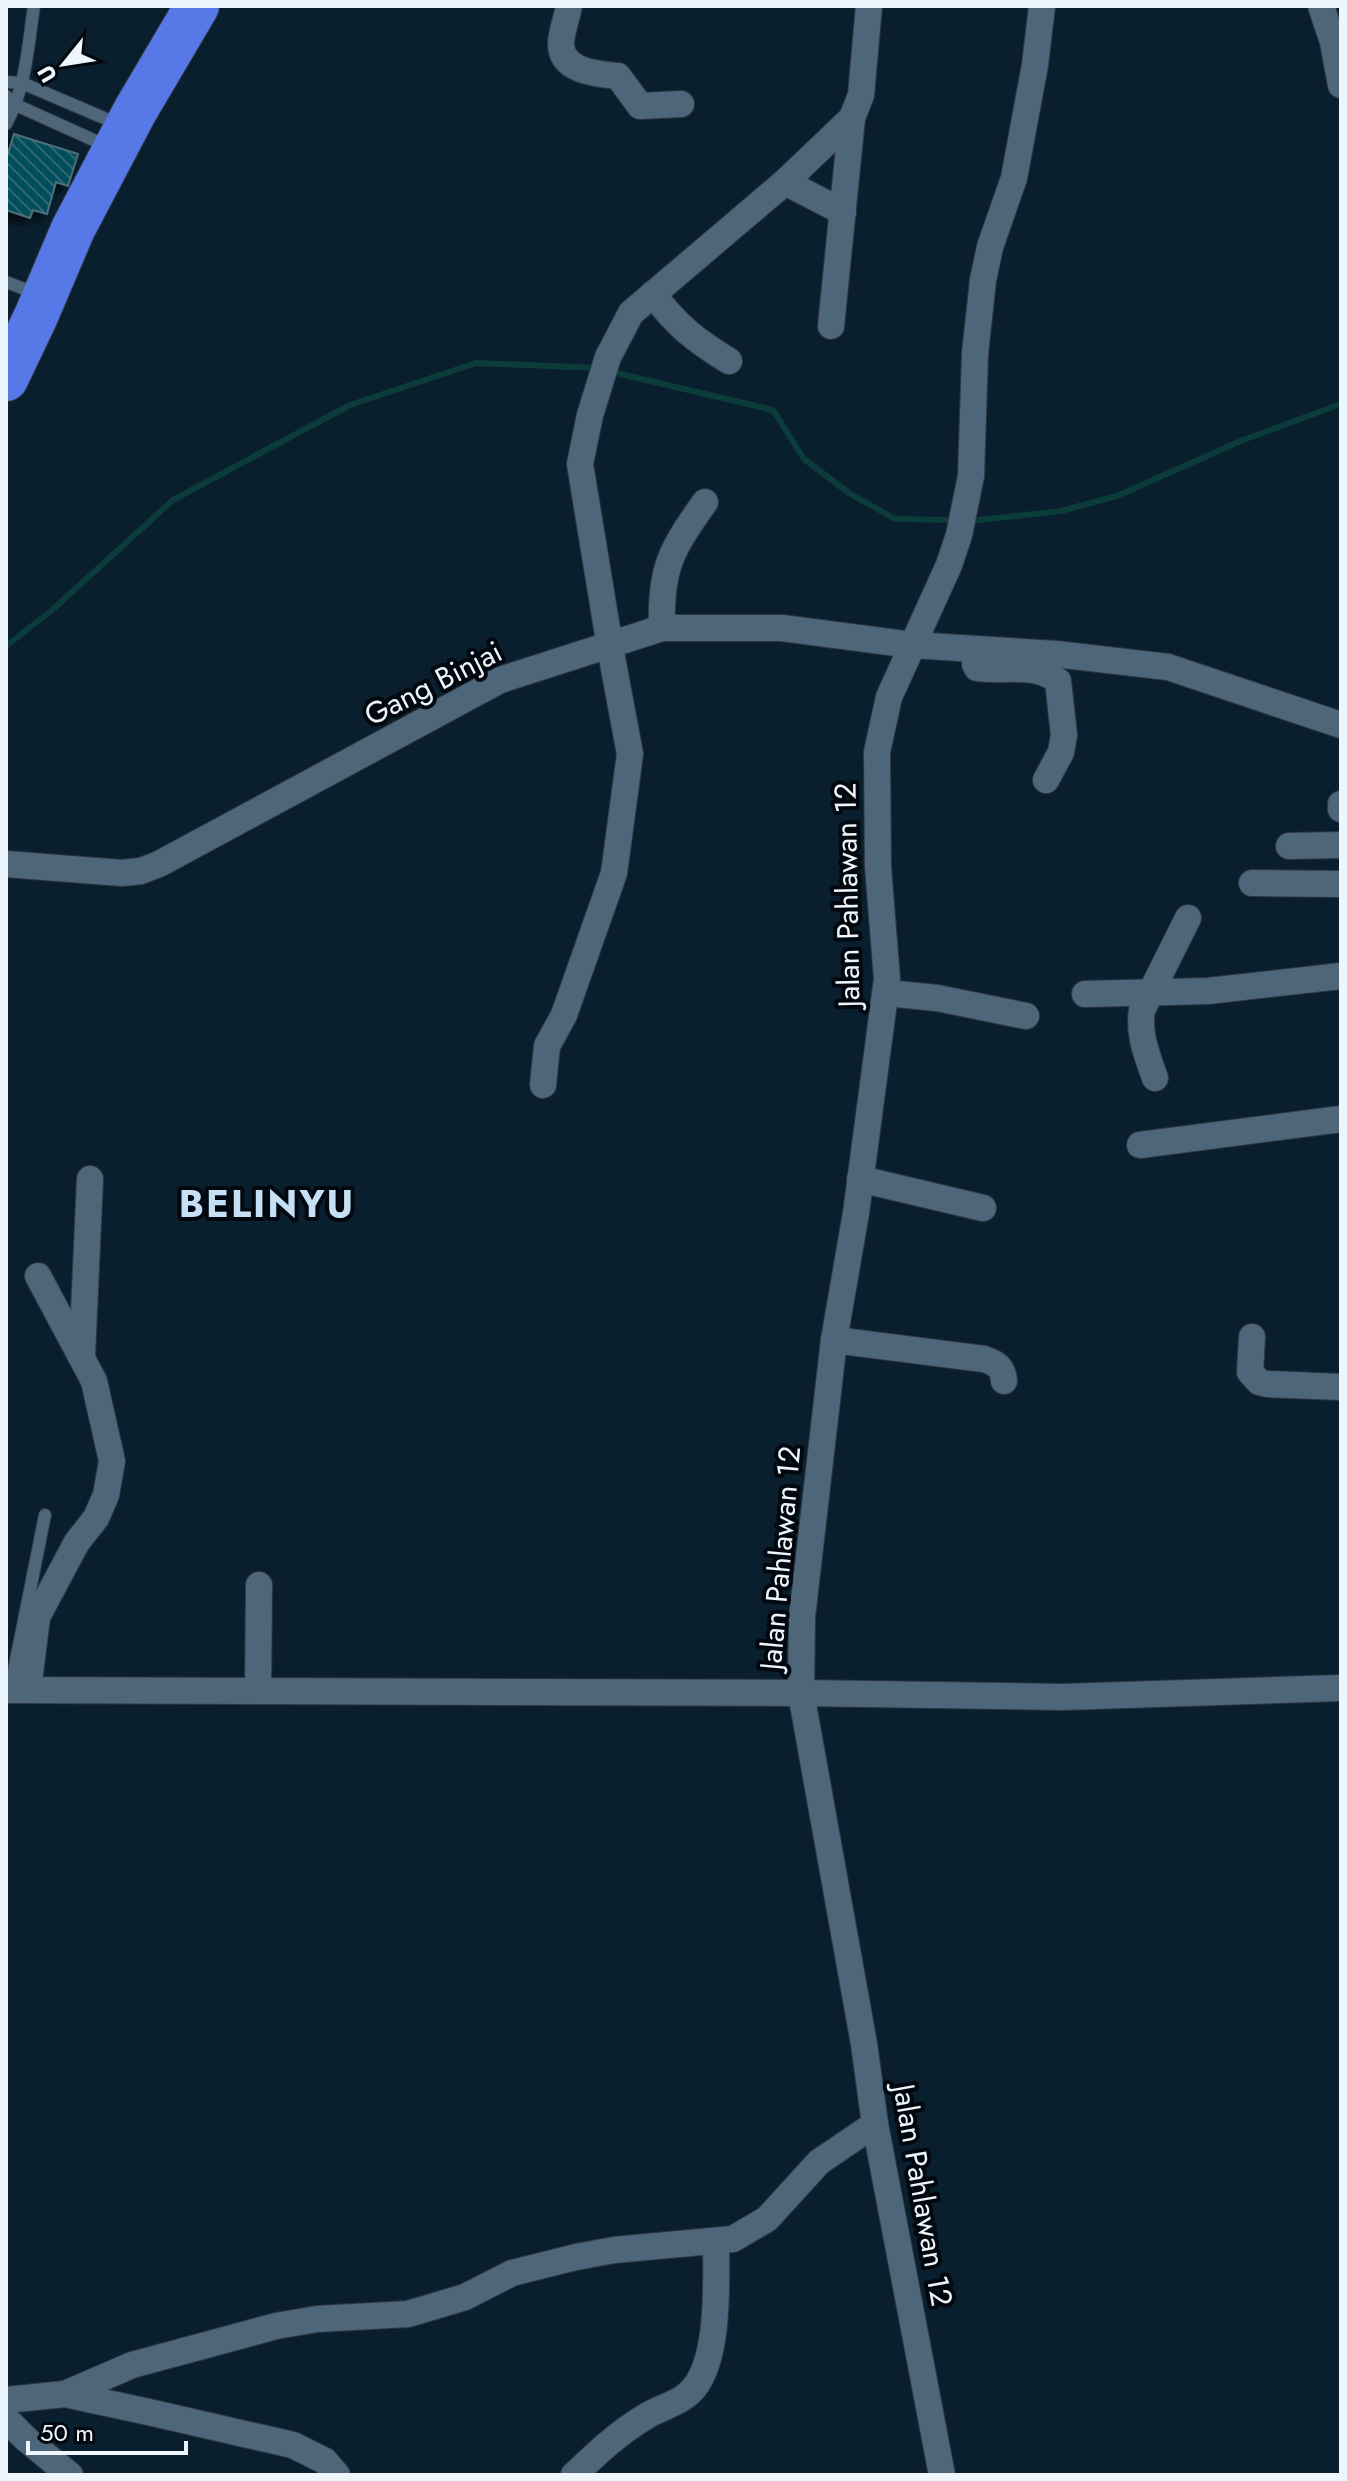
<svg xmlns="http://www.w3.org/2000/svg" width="1347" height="2481" font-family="Jost,sans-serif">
<defs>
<pattern id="building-back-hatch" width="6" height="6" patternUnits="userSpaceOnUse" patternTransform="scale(2)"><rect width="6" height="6" fill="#064d5c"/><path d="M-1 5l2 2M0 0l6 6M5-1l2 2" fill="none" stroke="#2b6774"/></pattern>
<filter id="shadow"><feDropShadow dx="-7" dy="7" stdDeviation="4" flood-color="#0009"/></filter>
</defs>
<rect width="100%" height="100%" fill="#091f2e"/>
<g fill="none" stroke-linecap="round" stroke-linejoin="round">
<g stroke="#0b3c3a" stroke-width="6">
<path d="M612,372L773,410L804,459L849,493L895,519L955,520"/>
<path d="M970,521L1061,511L1117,496L1243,440L1341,404"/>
<path d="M6,646L51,611L173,500L350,405L476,363L597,368"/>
</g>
</g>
<path fill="url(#building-back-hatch)" stroke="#4d6f78" stroke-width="2" filter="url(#shadow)" d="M14,134L78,154L68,186L56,182L47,214L33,210L30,218L6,210V160Z"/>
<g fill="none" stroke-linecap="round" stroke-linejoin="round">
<g stroke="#303844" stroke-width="14">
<g id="lane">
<path d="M6,82L22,83L118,124"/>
<path d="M6,96L16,105L109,147"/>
<path d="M6,124C26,88 28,46 34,6"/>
<path d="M6,282L38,294"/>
<path d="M10,1690L45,1515"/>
</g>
</g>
<g stroke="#303844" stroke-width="28">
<g id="street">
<path d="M569,6C567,18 561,32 561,44C561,72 599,74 618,76L640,106L681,104"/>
<path d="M1321,6L1333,42L1341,85"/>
<path d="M785,182L843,212"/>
<path d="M653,294C677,326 695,340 729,361"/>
<path d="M831,326L852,118"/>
<path d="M662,628C660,568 671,550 705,502"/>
<path d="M976,649L975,664L977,668C1006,672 1034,662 1058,681L1064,735L1061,752L1046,780"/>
<path d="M1341,804V809"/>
<path d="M1289,846L1341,845"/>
<path d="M6,864L122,873L141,871L159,864L500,680L662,628H782L912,645L1056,654L1168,667L1341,725"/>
<path d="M1252,883L1341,884"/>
<path d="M886,993L937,998L1026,1016"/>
<path d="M1085,994L1208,991L1341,976"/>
<path d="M1155,1078C1147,1055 1138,1034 1142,1010L1188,918"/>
<path d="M543,1085L547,1046L564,1015L614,873L630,754L610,647L580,464L590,415L608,357L631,313L785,182L852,118L861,95L869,6"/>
<path d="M1140,1145L1341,1119"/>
<path d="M860,1179L983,1208"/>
<path d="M1252,1337L1250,1372L1259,1382L1267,1384L1341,1387"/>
<path d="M834,1340L984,1359C996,1363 1003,1367 1004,1381"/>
<path d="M82,1356L90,1179"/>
<path d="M6,1690L801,1693L1063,1697L1341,1688"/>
<path d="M28,1690L37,1617L77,1542L96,1518L106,1495L112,1461L94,1381L38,1276"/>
<path d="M258,1691L259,1585"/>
<path d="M65,2394L132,2365L276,2326L317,2319L408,2314L465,2297L512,2273L576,2257L614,2250L733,2239L767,2219L819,2162L875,2124"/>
<path d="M6,2400L65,2394L153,2413L293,2445L325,2461L337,2475"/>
<path d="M6,2419L26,2439L70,2475"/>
<path d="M574,2475C596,2454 618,2433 645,2417C658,2408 676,2405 688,2394C721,2367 716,2280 716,2241"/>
<path d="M942,2475L875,2124L864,2044L801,1693L802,1617L834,1340L856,1213L887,979L878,867L877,752L889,697L949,565L959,535L971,476L975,354L983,280L990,247L1014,178L1035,65L1042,6"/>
</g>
</g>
<g stroke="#303844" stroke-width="46">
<path id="highway" d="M6,379L36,316L73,229L135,111L197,6"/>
</g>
<use href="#lane" stroke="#4e6679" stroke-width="12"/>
<use href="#street" stroke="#4e6679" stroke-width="26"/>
<use href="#highway" stroke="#5778e7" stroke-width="44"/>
</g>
<g text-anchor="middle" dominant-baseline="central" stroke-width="8" stroke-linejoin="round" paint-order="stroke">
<g font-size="30" fill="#eef6fd" stroke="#02080e">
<text transform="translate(433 683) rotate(-27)">Gang Binjai</text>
<text transform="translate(847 895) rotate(-91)">Jalan Pahlawan 12</text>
<text transform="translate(780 1558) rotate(-85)">Jalan Pahlawan 12</text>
<text transform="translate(923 2195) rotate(80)">Jalan Pahlawan 12</text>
</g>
<g font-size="38" font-weight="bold" letter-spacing="2" fill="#c5dff5" stroke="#02080e">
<text x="267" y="1203">BELINYU</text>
</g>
</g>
<rect width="1347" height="2481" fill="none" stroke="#eef6fd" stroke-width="16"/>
<g transform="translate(64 64) rotate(240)" stroke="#02080e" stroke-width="6" paint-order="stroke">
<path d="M0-6L14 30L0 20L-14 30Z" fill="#eef6fd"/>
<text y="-12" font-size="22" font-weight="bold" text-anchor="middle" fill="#eef6fd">U</text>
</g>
<path d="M28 2441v12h158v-12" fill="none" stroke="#eef6fd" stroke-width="4"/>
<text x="40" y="2441" font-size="24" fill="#eef6fd" stroke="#02080e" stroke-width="6" paint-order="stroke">50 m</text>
</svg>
